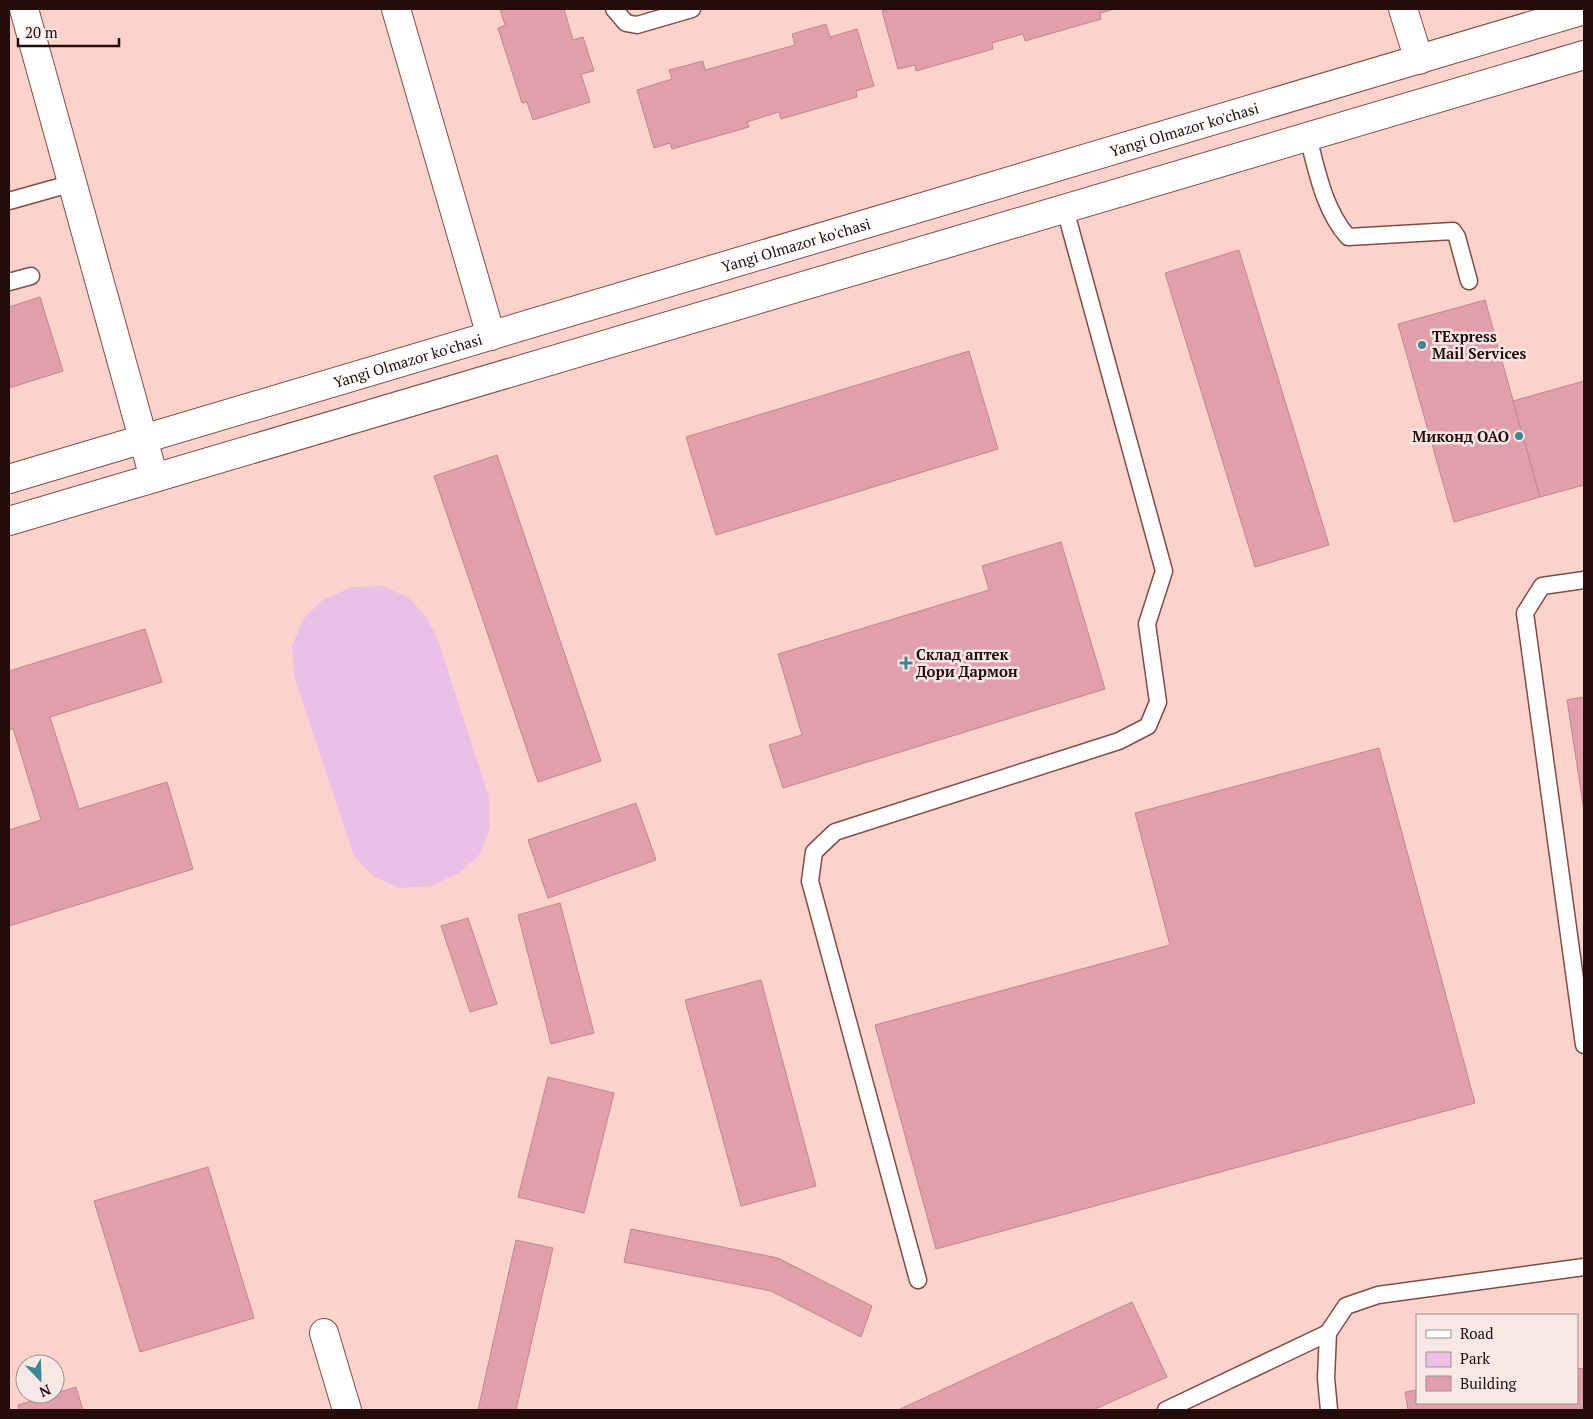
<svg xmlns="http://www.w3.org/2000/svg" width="1593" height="1419" font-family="'PT Serif',serif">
<rect width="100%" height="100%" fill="#fcd3cc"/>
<path fill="#ebbfe7" d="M382,586L408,597L428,619L440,646L489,798L490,828L480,854L458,874L430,886L401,888L374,877L354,856L294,676L292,646L303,619L324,599L352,587Z"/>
<g fill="#e19fa9" stroke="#c4848e">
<path d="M500,9H564L573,40L583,37L594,71L581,74L590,102L533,120L527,102L522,103L498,28L505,25Z"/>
<path d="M890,9H1115L1100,13L1101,19L1025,41L1023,34L992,43L993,49L916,71L915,65L898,69L882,11Z"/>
<path d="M826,24L830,37L857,29L874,86L856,91L857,97L781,119L779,112L747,122L749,127L672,149L670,143L654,148L637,90L672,79L669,70L703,61L705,70L795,45L792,34Z"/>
<path d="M1239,250L1329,545L1255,567L1165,273Z"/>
<path d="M40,297L63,371L9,388V307Z"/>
<path d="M1485,300L1540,497L1454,522L1398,324Z"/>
<path d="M969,351L998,449L716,535L686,437Z"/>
<path d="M1584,381V485L1540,497L1513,401Z"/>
<path d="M497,455L601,761L538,782L434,476Z"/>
<path d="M1061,542L1105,689L783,788L769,745L802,735L778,654L989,590L982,566Z"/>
<path d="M145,629L162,682L50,717L79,809L167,782L193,869L9,926V830L41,820L13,728L9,730V671Z"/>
<path d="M1584,697V811L1567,700Z"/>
<path d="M1379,748L1475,1103L936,1249L875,1025L1170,945L1135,813Z"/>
<path d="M636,803L656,860L548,898L528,840Z"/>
<path d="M560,903L594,1033L551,1044L518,915Z"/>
<path d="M468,918L497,1004L470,1012L441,926Z"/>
<path d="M761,980L816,1186L741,1206L685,1000Z"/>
<path d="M548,1077L614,1093L584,1213L518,1197Z"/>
<path d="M208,1167L254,1318L140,1352L94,1201Z"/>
<path d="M631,1229L778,1258L872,1306L861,1337L771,1291L624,1262Z"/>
<path d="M516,1240L553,1248L516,1410H478Z"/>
<path d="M1132,1302L1167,1377L1093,1410H898Z"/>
<path d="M1584,1368V1410H1408L1405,1392L1417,1390V1403H1577V1369Z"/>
<path d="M76,1387L83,1410H19L18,1405Z"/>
</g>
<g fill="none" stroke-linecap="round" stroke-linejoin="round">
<g stroke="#844b43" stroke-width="19">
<g id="lane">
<path d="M614,9L626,23L637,25L692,9"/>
<path d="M1308,137C1317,171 1324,210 1348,237L1453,231L1457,237L1469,281"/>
<path d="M9,201L73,183"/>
<path d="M9,282L31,276"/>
<path d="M1584,580L1542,586L1525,613L1584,1045"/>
<path d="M918,1280L810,881L814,852L835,832L1119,741L1148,726L1158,702L1147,624L1164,571L1065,209"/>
<path d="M1166,1410L1328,1333"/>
<path d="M1329,1410L1326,1378L1328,1333L1346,1306L1378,1295L1584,1267"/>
</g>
</g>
<g stroke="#844b43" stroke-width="30">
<g id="street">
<path d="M24,9L154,478"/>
<path d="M396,9L491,336"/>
<path d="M1403,9L1419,60"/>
<path d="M324,1333L347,1410"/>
</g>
</g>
<g stroke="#844b43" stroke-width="30">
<g id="secondary">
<path id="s1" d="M9,479L1584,10"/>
<path d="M9,521L1584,55"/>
</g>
</g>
<use href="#lane" stroke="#fff" stroke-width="16"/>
<use href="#street" stroke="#fff" stroke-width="28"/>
<use href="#secondary" stroke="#fff" stroke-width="28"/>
</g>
<g fill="#408691" stroke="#f6e8e5" stroke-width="2">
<circle cx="1422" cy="345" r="5"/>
<circle cx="1519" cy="436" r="5"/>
<path d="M903.5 655.5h5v5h5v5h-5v5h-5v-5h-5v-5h5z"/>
</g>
<g text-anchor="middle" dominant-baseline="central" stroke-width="5" stroke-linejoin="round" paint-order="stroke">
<g font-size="15" fill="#230c09" stroke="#f6e8e5">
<text stroke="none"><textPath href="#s1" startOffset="1226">Yangi Olmazor ko'chasi</textPath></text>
<text stroke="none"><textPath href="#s1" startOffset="821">Yangi Olmazor ko'chasi</textPath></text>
<text stroke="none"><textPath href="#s1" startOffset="416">Yangi Olmazor ko'chasi</textPath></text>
</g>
<g font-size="15" font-weight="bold" fill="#230c09" stroke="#f6e8e5" text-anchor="start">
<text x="1432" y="336">TExpress<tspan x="1432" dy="17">Mail Services</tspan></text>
<text x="1509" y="436" text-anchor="end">Миконд ОАО</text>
<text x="916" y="654">Склад аптек<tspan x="916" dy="17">Дори Дармон</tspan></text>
</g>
</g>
<rect width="1593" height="1419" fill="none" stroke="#230c09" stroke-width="20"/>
<rect x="1416" y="1314" width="162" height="90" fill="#f6e8e5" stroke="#a2908d"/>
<rect x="1426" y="1330" width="25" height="8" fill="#ffffff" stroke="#a2908d"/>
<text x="1460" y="1339" font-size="15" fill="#230c09">Road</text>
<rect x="1426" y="1352" width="25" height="15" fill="#ebbfe7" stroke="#a2908d"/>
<text x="1460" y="1364" font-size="15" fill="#230c09">Park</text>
<rect x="1426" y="1376" width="25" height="15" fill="#e19fa9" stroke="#a2908d"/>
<text x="1460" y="1389" font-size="15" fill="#230c09">Building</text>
<g transform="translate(40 1379) rotate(157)"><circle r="24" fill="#f6e8e5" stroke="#a2908d"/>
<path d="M0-4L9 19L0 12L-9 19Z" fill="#408691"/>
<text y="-8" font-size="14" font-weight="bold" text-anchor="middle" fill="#230c09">N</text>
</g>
<path d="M18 38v8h101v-8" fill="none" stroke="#230c09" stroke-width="2.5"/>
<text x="25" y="38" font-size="15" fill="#230c09" stroke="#f6e8e5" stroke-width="4" paint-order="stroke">20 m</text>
</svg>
